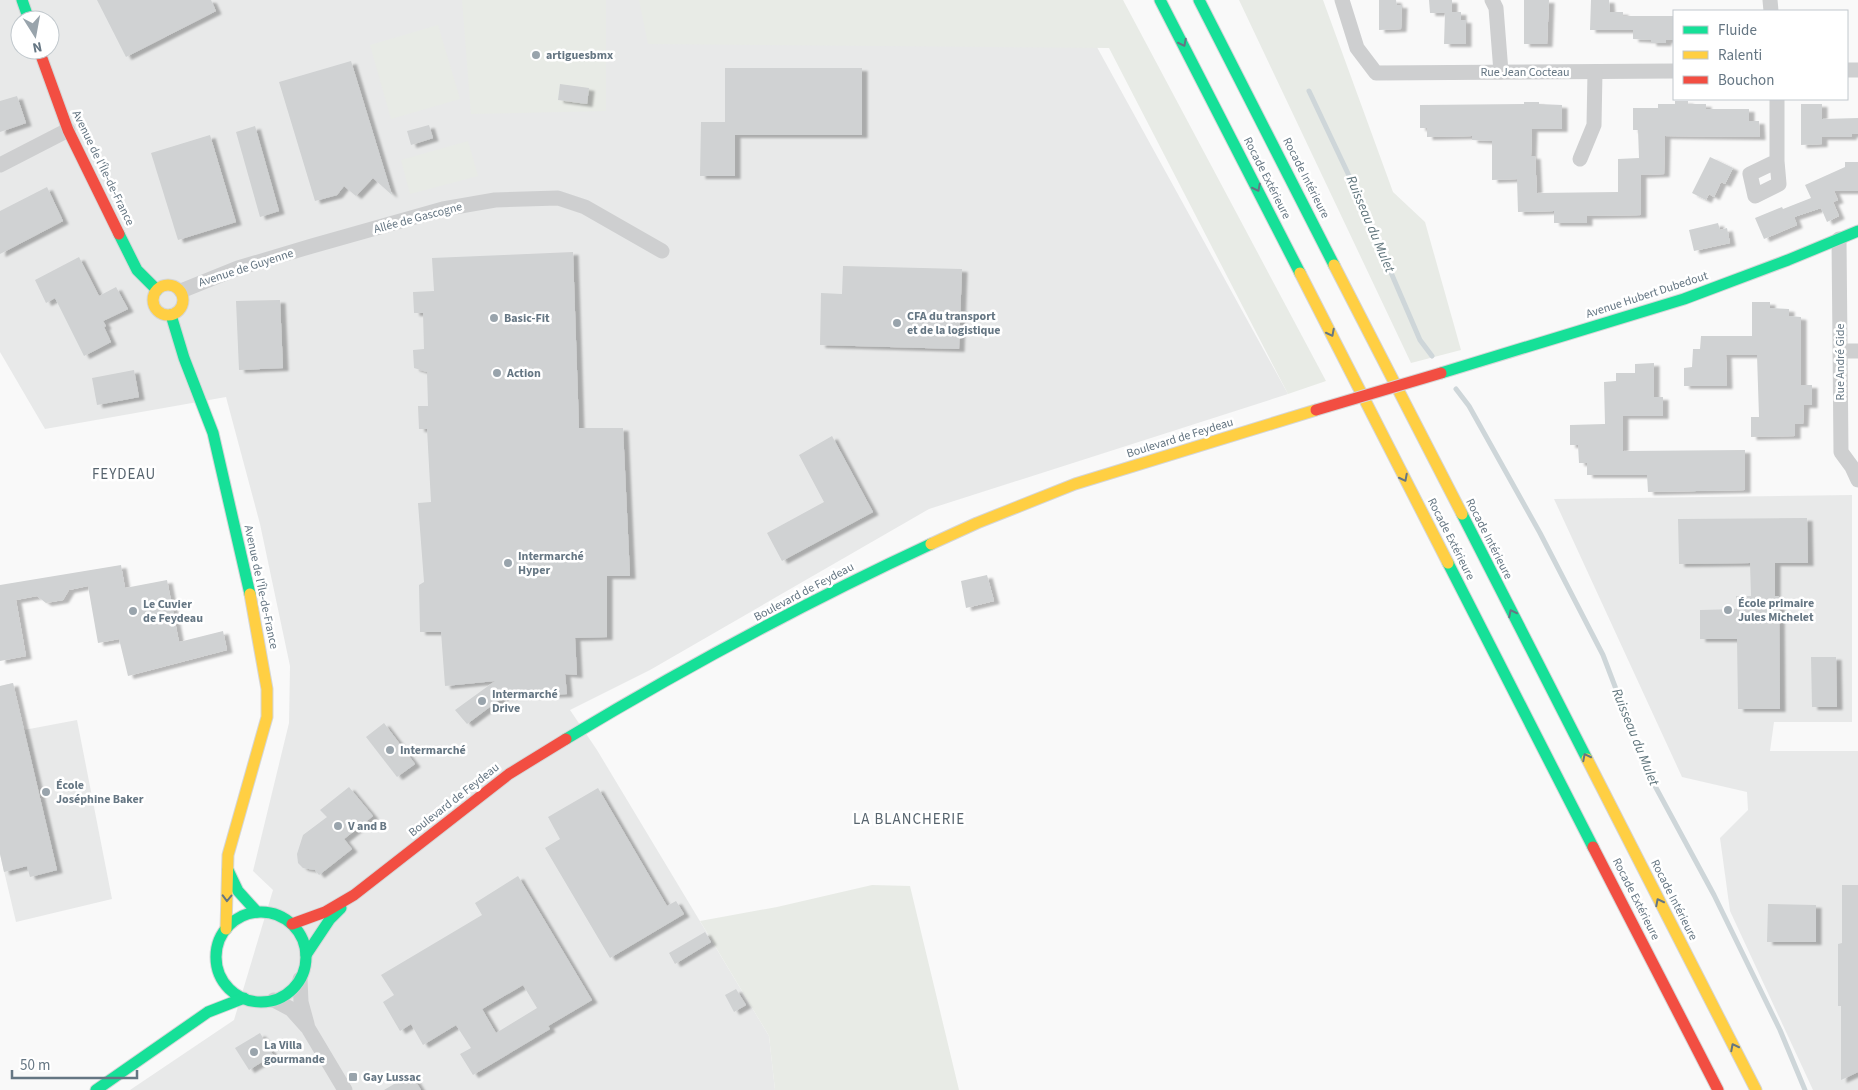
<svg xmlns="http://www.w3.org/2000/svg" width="1858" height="1090" font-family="'Source Sans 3',sans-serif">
<defs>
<filter id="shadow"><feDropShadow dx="5.5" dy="3" stdDeviation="1" flood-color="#0004"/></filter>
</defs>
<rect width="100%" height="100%" fill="#f9f9f9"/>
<g fill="#e8e9e9" fill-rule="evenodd">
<path d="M0,0H1071L1288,394L929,509L650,670L570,710L597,750L769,1036L775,1090H130L234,1020L273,890L253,871L289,723L290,666L260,524L226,397L45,429L0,352ZM20,20H50V50H20Z"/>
<path d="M1852,495V722H1774L1770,751H1858V1090H1813L1730,911L1720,838L1748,810L1747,792L1682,777L1554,499Z"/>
<path d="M13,683L24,730L77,720L112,899L16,922L0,854V686Z"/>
</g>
<g fill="#e8ebe6">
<path d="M462,0H606V111L471,114Z"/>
<path d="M639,0H1123L1326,381L1288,394L1109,48L648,44Z"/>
<path d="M1239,0H1323L1393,192L1425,222L1461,350L1411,363Z"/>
<path d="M438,25L460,99L391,119L370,45Z"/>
<path d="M468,141L478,176L410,194L401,160Z"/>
<path d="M872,885L910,886L959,1090H775L769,1036L700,921L777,907Z"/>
</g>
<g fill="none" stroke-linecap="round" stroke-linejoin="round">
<g stroke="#ced6d9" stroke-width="5">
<path d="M1309,91L1352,182L1420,340L1432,356"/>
<path d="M1456,389L1469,406L1540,533L1603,655L1648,773L1714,895L1780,1030L1805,1090"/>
</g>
</g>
<g fill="#d0d2d3" fill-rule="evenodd" filter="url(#shadow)">
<path d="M97,0H211L216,11L126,57Z"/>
<path d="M1379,0H1396L1397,5H1402L1401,29L1379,30Z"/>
<path d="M1429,0H1452V12H1461V20H1466V44H1444L1445,13H1430Z"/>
<path d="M1524,0H1549L1547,44H1524Z"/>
<path d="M1591,0H1609L1610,12H1623V16H1674V40H1666V43H1651V40L1633,39V30H1590Z"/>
<path d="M351,61L392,195L373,178L356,196L344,186L337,195L315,201L279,82Z"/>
<path d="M725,68H862V135H735V176H700L701,122H725Z"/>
<path d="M560,84L589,88L587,104L558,100Z"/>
<path d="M17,96L26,123L0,132V101Z"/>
<path d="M1675,101H1688V104H1706V109H1749V121H1759L1760,137L1665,136L1664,174L1641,175V215L1587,216V223H1554V211L1518,212L1517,179L1492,180V141L1472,140V136L1427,137V128H1420V105L1524,104V102H1539V104L1562,105V129H1532L1531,156H1535L1537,193L1618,192V159L1639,158L1638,130H1633V108H1658V104H1675Z"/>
<path d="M1801,104H1822V119L1858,118V134H1852L1851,137H1822V144L1801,145Z"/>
<path d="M429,125L433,138L411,145L407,131Z"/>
<path d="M255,126L279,211L260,217L236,132Z"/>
<path d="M210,135L236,222L178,240L151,153Z"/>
<path d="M1710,157L1733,168L1725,184L1721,182L1714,197L1709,194L1706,200L1692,193Z"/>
<path d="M1845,162H1858V191H1834L1838,200L1833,202L1839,216L1827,222L1821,208L1794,217L1797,225L1764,239L1755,218L1782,207L1783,209L1811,198L1805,185L1845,167Z"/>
<path d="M47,187L63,221L0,254V211Z"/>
<path d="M1718,223L1720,230L1727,228L1730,243L1694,251L1689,230Z"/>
<path d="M573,252L579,428H623L630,576H607V637L575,638L577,675L565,674L567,694L503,697L467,724L455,710L495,681L445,686L441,632H420L419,585L424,582L418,503L431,502L427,429H419L418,406H428L427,372L414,368L413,350L424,349L423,313H414L413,292L434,291L432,258Z"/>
<path d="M79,257L99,296L116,287L128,309L103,321L106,326L104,327L111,342L84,356L55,298L46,303L35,280Z"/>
<path d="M843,266L962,269L959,349L820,345L821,293L842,294Z"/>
<path d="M280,300L283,368L239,370L236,301Z"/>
<path d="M1752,302H1770V308L1789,309V316L1801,317V385H1812V405H1804L1803,424H1795V436L1751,437V417H1759L1757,355H1726L1727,386H1684V368L1692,367L1693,349H1700L1701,336H1752Z"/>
<path d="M1654,363V397H1663V416H1623V451L1745,450V490L1648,492L1647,475H1587V463H1579L1578,445H1570V425L1605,424L1604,382L1616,381V373H1635V364Z"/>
<path d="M134,370L139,397L97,405L92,378Z"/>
<path d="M832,436L873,512L782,561L767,533L824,502L799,455Z"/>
<path d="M1807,518L1808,563H1775V596H1779L1780,709H1738L1737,639H1700V610L1736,609V596H1751L1750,563L1679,564L1678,519Z"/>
<path d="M121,565L125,588L167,580L179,642L223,631L227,650L128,676L119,639L98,643L88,586L69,590L63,600L46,603L37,596L16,600L26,656L0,661V585Z"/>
<path d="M987,575L994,601L966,608L961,581Z"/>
<path d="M1811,657H1836L1837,707H1812Z"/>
<path d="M13,683L57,870L30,877L27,866L4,872L0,854V686Z"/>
<path d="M384,723L415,764L397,777L366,737Z"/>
<path d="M349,787L373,816L344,839L352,849L319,875L315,870L303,868L298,863L297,854L303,835L327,817L320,810Z"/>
<path d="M598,788L667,906L676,901L684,914L610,958L545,848L560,839L548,817Z"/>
<path d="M518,876L592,1000L548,1026L550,1029L473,1075L460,1054L471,1048L456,1025L423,1045L411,1024L400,1031L383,1002L394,995L381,975L482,915L475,903ZM523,985L537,1008L496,1033L482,1009Z"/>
<path d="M1842,885H1858V1072L1841,1080V1006H1838V944L1842,943Z"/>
<path d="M1768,904L1816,905V942H1767Z"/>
<path d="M705,932L711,942L675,964L669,953Z"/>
<path d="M736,989L746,1005L734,1012L725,995Z"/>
<path d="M260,1033L273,1055L249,1070L235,1048Z"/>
<path d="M411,1074L421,1090H384Z"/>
</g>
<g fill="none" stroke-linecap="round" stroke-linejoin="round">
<g stroke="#d5d6d7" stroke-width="13">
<g id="fast">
<path d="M22,0L29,20"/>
<path d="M1160,0L1300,273"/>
<path d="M1199,0L1334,265"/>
<path d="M119,234L137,270L157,290"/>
<path d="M171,315L184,358L213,433L250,594"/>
<path d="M1441,373L1684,299L1788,260L1858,231"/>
<path d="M1462,514L1587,759"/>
<path d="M1448,563L1593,847"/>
<path d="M566,739C684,668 806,602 931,544"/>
<path d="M228,870L238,891L257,912"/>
<circle cx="261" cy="957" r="45"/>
<path d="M306,955L330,919L341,908"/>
<path d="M96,1090L208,1012L244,998"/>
</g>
</g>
<g stroke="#d5d6d7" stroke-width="13">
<g id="slow">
<path d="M1334,265L1462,514"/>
<path d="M1300,273L1448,563"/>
<circle cx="168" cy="300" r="15"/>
<path d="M931,544L977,523L1075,484L1316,410"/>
<path d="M1587,759L1756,1090"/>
<path d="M226,929L228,855L267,717V689L250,594"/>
</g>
</g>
<g stroke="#d5d6d7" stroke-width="13">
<g id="jam">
<path d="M39,50L68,130L119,234"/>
<path d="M1593,847L1718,1090"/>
<path d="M292,924L325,912L354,895L509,774L566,739"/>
</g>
</g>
<g stroke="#cecfd0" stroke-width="15">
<path d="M1342,0L1357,48L1376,73L1674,71"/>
<path d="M1492,0L1496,8L1501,72"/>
<path d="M1770,0L1771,11"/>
<path d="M1847,70H1858"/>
<path d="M1580,159L1594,125L1595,72"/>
<path d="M1777,161L1750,174L1755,196L1779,184L1777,161V99"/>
<path d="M0,165L68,130"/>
<path d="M1839,239L1841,452L1852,467L1858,480"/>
<path d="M181,291L238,268L312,246L443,209L495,200L558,198L585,207L662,251"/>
<path d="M1840,351H1858"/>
<path d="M300,979L301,1002L307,1024"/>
<path d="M274,1000L291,1009L308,1028L345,1090"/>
</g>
<use href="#fast" stroke="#16e098" stroke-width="11"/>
<use href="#slow" stroke="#ffcf43" stroke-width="11"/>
<use href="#jam" stroke="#f24e42" stroke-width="11"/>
<g stroke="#d5d6d7" stroke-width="13" stroke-linecap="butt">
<path id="jam-bridge" d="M1316,410L1441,373"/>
</g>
<use href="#jam-bridge" stroke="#f24e42" stroke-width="11"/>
</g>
<defs><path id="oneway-chevron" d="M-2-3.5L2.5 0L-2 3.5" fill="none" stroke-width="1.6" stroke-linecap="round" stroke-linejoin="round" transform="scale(1.25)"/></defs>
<g stroke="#657683">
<use href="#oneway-chevron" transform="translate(1183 43) rotate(63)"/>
<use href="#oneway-chevron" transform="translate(1257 188) rotate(63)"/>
<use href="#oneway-chevron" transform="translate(1331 333) rotate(63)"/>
<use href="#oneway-chevron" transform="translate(1404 478) rotate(63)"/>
<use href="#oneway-chevron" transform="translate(1512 613) rotate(-117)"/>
<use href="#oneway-chevron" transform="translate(1586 757) rotate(-117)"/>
<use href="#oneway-chevron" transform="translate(227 898) rotate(91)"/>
<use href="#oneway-chevron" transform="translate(1659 902) rotate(-117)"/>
<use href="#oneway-chevron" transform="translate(1734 1047) rotate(-117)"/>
</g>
<g fill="#99a4ac" stroke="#fff" stroke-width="2">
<circle cx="536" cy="55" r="5"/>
<circle cx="494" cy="318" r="5"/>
<circle cx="897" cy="323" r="5"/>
<circle cx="497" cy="373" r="5"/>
<circle cx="508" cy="563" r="5"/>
<circle cx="1728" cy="610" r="5"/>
<circle cx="133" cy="611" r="5"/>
<circle cx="482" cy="701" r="5"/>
<circle cx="390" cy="750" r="5"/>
<circle cx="46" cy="792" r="5"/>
<circle cx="338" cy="826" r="5"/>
<circle cx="254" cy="1052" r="5"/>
<rect x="348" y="1072" width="10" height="10" rx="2.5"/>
</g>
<g text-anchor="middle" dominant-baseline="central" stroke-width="5" stroke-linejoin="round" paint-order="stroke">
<g font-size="12" font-weight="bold" fill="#657683" stroke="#fff" text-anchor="start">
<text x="546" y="55">artiguesbmx</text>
<text x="907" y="316">CFA du transport<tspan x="907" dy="14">et de la logistique</tspan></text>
<text x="504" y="318">Basic-Fit</text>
<text x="507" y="373">Action</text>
<text x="518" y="556">Intermarché<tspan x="518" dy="14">Hyper</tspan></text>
<text x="1738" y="603">École primaire<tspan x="1738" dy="14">Jules Michelet</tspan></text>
<text x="143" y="604">Le Cuvier<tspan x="143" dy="14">de Feydeau</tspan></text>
<text x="492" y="694">Intermarché<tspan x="492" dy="14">Drive</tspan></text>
<text x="400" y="750">Intermarché</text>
<text x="56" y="785">École<tspan x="56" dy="14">Joséphine Baker</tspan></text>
<text x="348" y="826">V and B</text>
<text x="264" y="1045">La Villa<tspan x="264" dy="14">gourmande</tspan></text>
<text x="363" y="1077">Gay Lussac</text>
</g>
<g font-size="12" fill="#657683" stroke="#fff">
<text x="1525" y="72">Rue Jean Cocteau</text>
<text transform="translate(103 168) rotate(64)">Avenue de l'Île-de-France</text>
<text transform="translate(1267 178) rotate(63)">Rocade Extérieure</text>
<text transform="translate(1306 178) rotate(63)">Rocade Intérieure</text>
<text transform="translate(418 218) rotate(-15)">Allée de Gascogne</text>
<text transform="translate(246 268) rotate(-18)">Avenue de Guyenne</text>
<text transform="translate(1647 295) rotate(-18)">Avenue Hubert Dubedout</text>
<text transform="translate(1840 362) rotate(-90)">Rue André Gide</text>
<text transform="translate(1180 438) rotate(-17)">Boulevard de Feydeau</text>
<text transform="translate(1451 539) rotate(63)">Rocade Extérieure</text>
<text transform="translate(1489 539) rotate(63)">Rocade Intérieure</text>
<text transform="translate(261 587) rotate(78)">Avenue de l'Île-de-France</text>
<text transform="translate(804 592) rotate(-28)">Boulevard de Feydeau</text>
<text transform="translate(454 800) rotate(-38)">Boulevard de Feydeau</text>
<text transform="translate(1636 899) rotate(63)">Rocade Extérieure</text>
<text transform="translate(1674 900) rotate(63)">Rocade Intérieure</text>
</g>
<g font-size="14" font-style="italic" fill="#60757c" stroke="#fff">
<text transform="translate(1370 224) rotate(67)">Ruisseau du Mulet</text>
<text transform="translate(1635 737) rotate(68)">Ruisseau du Mulet</text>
</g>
<g font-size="15" letter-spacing="1" fill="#57646e" stroke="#fff">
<text x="124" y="474">FEYDEAU</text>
<text x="909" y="819">LA BLANCHERIE</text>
</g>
</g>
<rect x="1673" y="10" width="175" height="90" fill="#ffffff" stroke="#c1c8cd"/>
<rect x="1683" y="26" width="25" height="8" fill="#16e098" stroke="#c1c8cd"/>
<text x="1718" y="35" font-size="15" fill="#657683">Fluide</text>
<rect x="1683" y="51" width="25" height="8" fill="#ffcf43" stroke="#c1c8cd"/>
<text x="1718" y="60" font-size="15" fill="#657683">Ralenti</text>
<rect x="1683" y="76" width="25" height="8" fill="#f24e42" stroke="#c1c8cd"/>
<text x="1718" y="85" font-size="15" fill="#657683">Bouchon</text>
<g transform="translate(35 35) rotate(169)"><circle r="24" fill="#ffffff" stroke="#c1c8cd"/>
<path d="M0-4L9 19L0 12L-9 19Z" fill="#99a4ac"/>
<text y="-8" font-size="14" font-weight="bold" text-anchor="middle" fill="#657683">N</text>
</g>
<path d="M12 1070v8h125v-8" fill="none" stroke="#657683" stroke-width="2.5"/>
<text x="20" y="1070" font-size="15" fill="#657683" stroke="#ffffff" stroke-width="4" paint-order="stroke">50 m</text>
</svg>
